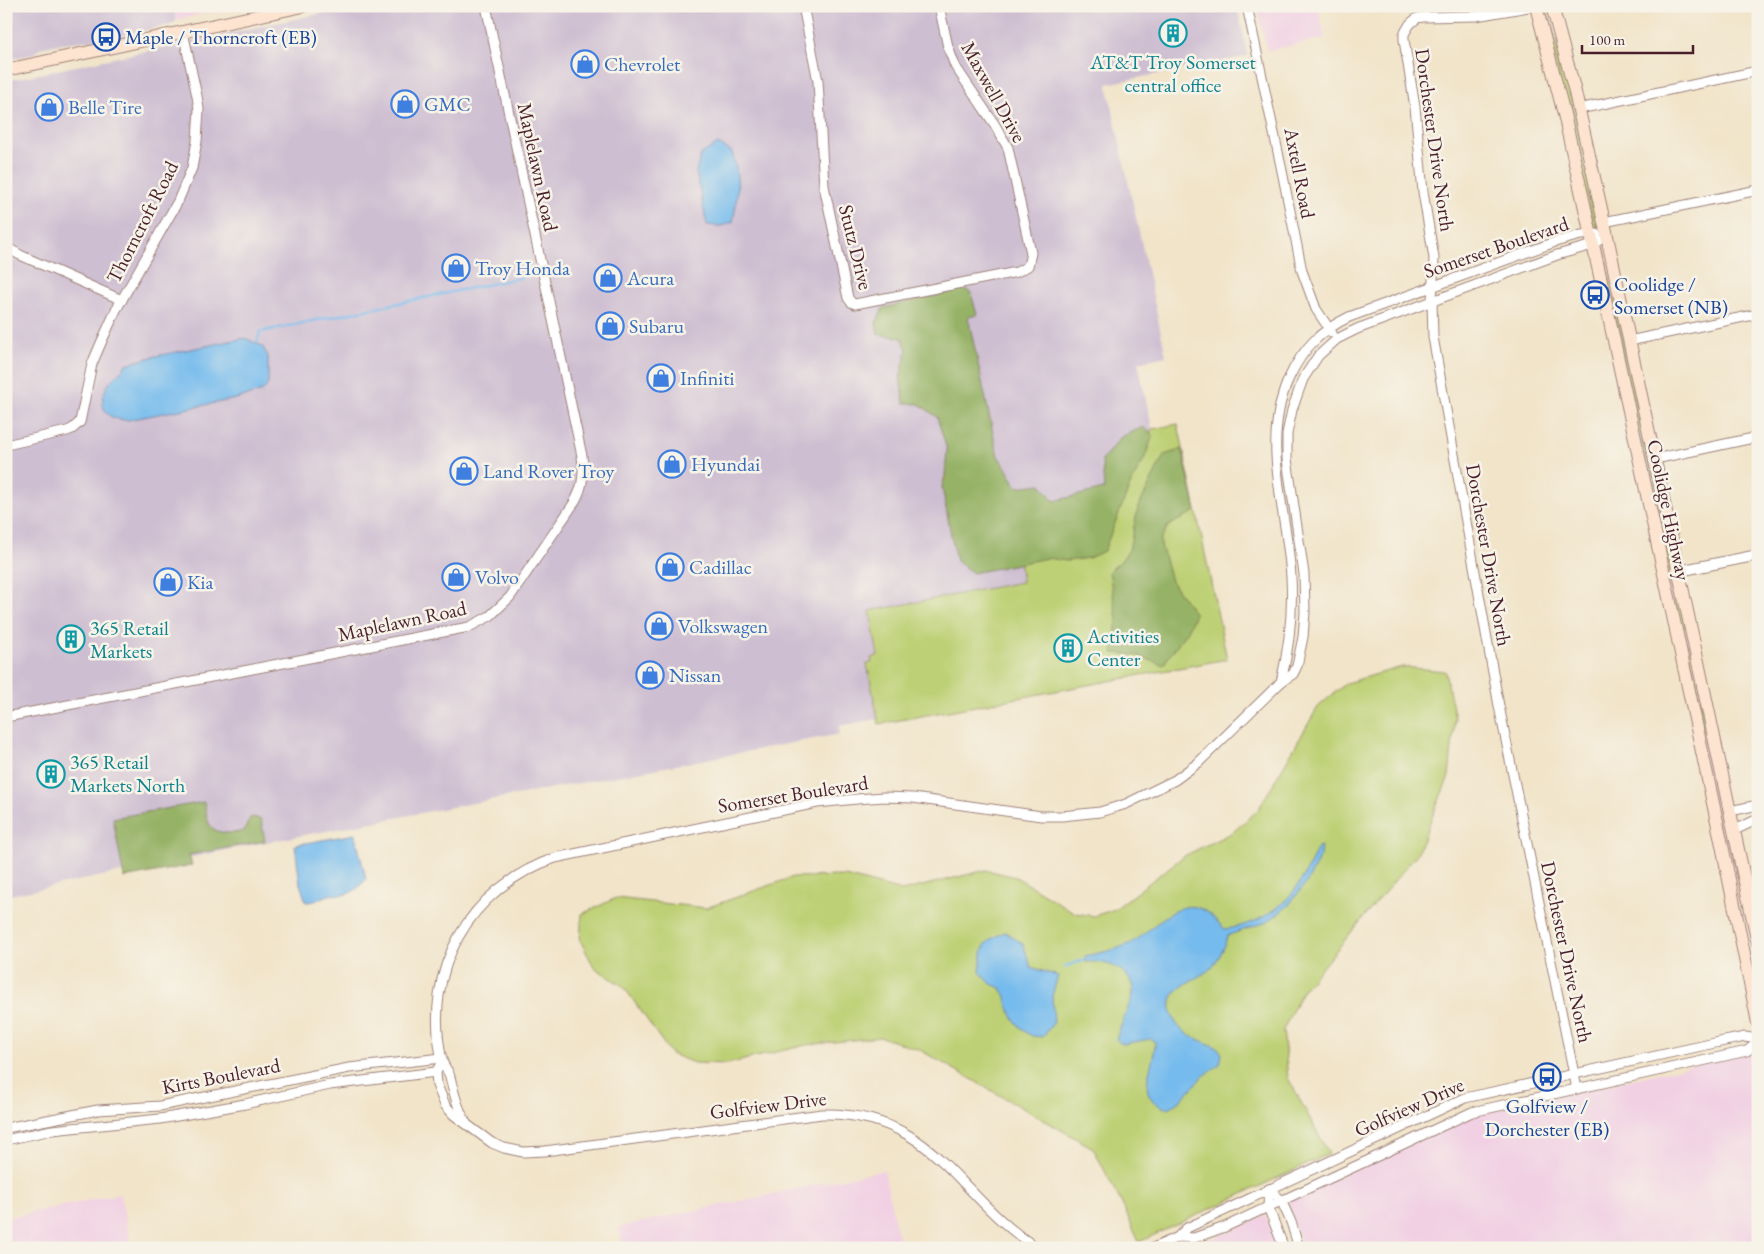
<svg xmlns="http://www.w3.org/2000/svg" width="1764" height="1254" font-family="'EB Garamond',serif">
<rect width="100%" height="100%" fill="#f7f3e8"/>
<filter id="ink" filterUnits="userSpaceOnUse"><feTurbulence type="fractalNoise" baseFrequency=".02" numOctaves="2"/><feDisplacementMap in="SourceGraphic" scale="10" xChannelSelector="R" yChannelSelector="G"/><feConvolveMatrix kernelMatrix="1 2 1 2 8 2 1 2 1" color-interpolation-filters="sRGB"/></filter>
<filter id="wash" filterUnits="userSpaceOnUse"><feTurbulence type="fractalNoise" baseFrequency=".0096" numOctaves="4" result="noise"/><feDisplacementMap in="SourceGraphic" scale="20" xChannelSelector="R" yChannelSelector="G"/><feGaussianBlur stdDeviation="1.12" result="paint"/><feColorMatrix in="noise" values="0 0 0 0 0 0 0 0 0 0 0 0 0 0 0 0 0 1.4 0 .05"/><feComposite in="paint" operator="in"/></filter>
<g filter="url(#wash)">
<rect width="100%" height="100%" fill="#f1e4c9"/>
<g fill="#f1d0e3">
<path d="M172,6H236L180,19L176,21Z"/>
<path d="M1257,6H1318L1325,38L1267,51Z"/>
<path d="M1745,1054L1754,1056L1757,1060L1758,1066V1248H1303L1287,1204V1201L1472,1115Z"/>
<path d="M884,1170L900,1248H623L619,1227Z"/>
<path d="M120,1194L132,1248H6V1218Z"/>
<path d="M1265,1215L1278,1248H1182L1225,1234Z"/>
</g>
<g fill="#cebed1">
<path d="M6,6H172L176,21L170,25L109,38L64,43L40,48L35,54L6,60Z"/>
<path d="M356,6H1237L1248,56L1107,84L1166,356L1138,362L1152,429L1098,545L1019,561L1022,582L870,611L878,656L872,663L867,664L878,719L839,726L840,734L241,847L6,896V81Z"/>
</g>
<g fill="#bdd074" stroke="#847850">
<path d="M1545,9H1546L1568,80L1599,228L1598,229L1594,228L1543,10Z"/>
<path d="M1601,248H1603L1687,627L1680,628L1600,249Z"/>
<path d="M1178,424L1227,659L879,724L867,664L872,663L871,658L878,656L870,611L1022,582L1019,561L1098,545L1152,429Z"/>
<path d="M1685,642L1687,644L1698,693L1708,724L1743,900L1731,849L1722,822Z"/>
<path d="M1402,667L1445,671L1455,718L1449,776L1417,854L1302,991L1283,1030L1288,1078L1329,1154L1139,1242L1123,1206L1093,1148L920,1050L881,1037L806,1045L727,1064L694,1063L671,1054L624,987L594,967L580,940L582,914L616,898L706,908L793,877L845,876L902,891L986,870L1016,877L1075,913L1094,916L1115,909L1184,856L1233,832L1258,810L1318,707L1346,683Z"/>
</g>
<g fill="#96b266" stroke="#706848">
<path d="M960,290H966L971,293L977,315L968,317L998,456L1005,466L1017,487L1041,484L1054,501L1104,489L1102,460L1121,437L1143,427L1153,435L1145,458L1131,483L1104,551L1089,558L1066,561L1047,558L973,573L956,561L942,487L945,476L947,450L937,417L919,404L904,403L900,378L907,350L902,338L878,334L876,323L883,308Z"/>
<path d="M1182,449L1196,511L1168,526L1160,541L1171,581L1195,614L1187,631L1163,665L1136,655L1113,653L1117,619L1109,571L1120,562L1129,550L1138,508L1164,455Z"/>
<path d="M204,802C206,808 206,819 210,825C216,835 235,834 244,831L250,818L254,817L261,820L265,841L189,855L192,865L124,878L113,818Z"/>
</g>
<g fill="#76bbed" stroke="#606d8c">
<path d="M718,144L732,152C740,178 738,196 733,222L721,226L707,225L696,172L701,154Z"/>
<path d="M245,338L262,346L268,356V384L263,391L236,399L128,420C102,421 96,401 110,382C115,375 122,373 126,364L156,356Z"/>
<path d="M355,834L366,879C361,885 355,892 346,894C340,896 333,893 326,896C317,899 317,902 306,902L300,884L295,845Z"/>
<path d="M1321,846L1320,856L1309,879L1288,906L1267,922L1229,935C1226,938 1226,941 1225,945C1222,953 1216,962 1211,968C1201,977 1189,980 1179,989C1172,994 1170,1001 1171,1009C1175,1035 1198,1038 1218,1048L1222,1054L1220,1064L1201,1078L1181,1100L1171,1107L1165,1108C1132,1095 1155,1068 1155,1042L1150,1039L1124,1044L1120,1043L1116,1039L1133,995C1135,970 1106,960 1086,962L1085,956C1099,953 1115,950 1129,944C1148,935 1172,902 1195,907C1210,910 1214,920 1225,929C1235,928 1245,925 1255,921C1290,905 1303,881 1318,847Z"/>
<path d="M1005,932L1023,944L1031,967L1058,976L1052,996L1054,1022L1043,1037L1032,1036L1023,1030L1015,1021L1008,1008L1006,997L1001,988L991,984L980,972C983,947 980,943 1005,932Z"/>
</g>
<g fill="none" stroke-linecap="round" stroke-linejoin="round">
<g stroke="#76bbed" stroke-width="2.5">
<path d="M257,342L260,332L524,277"/>
<path d="M1065,967L1085,959"/>
</g>
</g>
</g>
<g filter="url(#ink)">
<g fill="none" stroke-linecap="round" stroke-linejoin="round">
<g stroke="#9e827a" stroke-width="11">
<g id="minor">
<path d="M803,6L818,81L824,186L848,298L851,302L855,304L1017,272L1028,266L1031,253L1008,148L995,125L955,66L948,47L939,6"/>
<path d="M1247,6L1282,171L1302,271L1316,309L1332,333"/>
<path d="M1534,6L1476,16L1423,17L1417,18L1410,24L1404,34V40L1415,107L1423,192L1434,258L1432,301L1433,337L1499,706L1577,1089"/>
<path d="M1579,109L1758,71"/>
<path d="M1604,222L1758,190"/>
<path d="M6,247L20,255L122,300"/>
<path d="M1629,341L1758,314"/>
<path d="M6,445L67,431L72,429L80,422L92,364L101,343L116,310L178,201L192,168L197,141L199,109L197,96L183,32"/>
<path d="M1655,459L1758,437"/>
<path d="M1281,682C1289,648 1293,612 1291,577C1287,509 1260,443 1289,378C1303,348 1320,331 1349,317L1555,242L1581,235L1596,234"/>
<path d="M6,717L469,627L490,616L510,597L570,509C582,492 585,477 582,456L486,6"/>
<path d="M1730,811L1758,805"/>
<path d="M1735,830L1758,819"/>
<path d="M442,1062L436,1072L437,1085L445,1105L454,1115L492,1143L504,1148L523,1152L545,1151L822,1114C936,1112 955,1196 1037,1248"/>
<path d="M466,1123C458,1109 454,1093 450,1077C449,1071 443,1066 442,1060C422,970 469,888 555,858L817,803L857,799L884,797L913,798L1041,816H1062L1100,812L1126,804L1175,780L1198,763L1281,682L1293,674L1297,666L1303,637L1305,612L1304,574L1287,459V434L1292,410L1303,379L1318,356L1337,339L1357,329L1557,255L1593,245L1606,235"/>
<path d="M6,1128L98,1110L160,1106L349,1068L442,1058"/>
<path d="M6,1140L52,1130L160,1119L245,1104L330,1085L436,1072"/>
<path d="M1269,1189L1281,1200L1291,1222L1299,1248"/>
<path d="M1269,1189L1268,1207L1284,1248"/>
<path d="M1178,1237L1187,1228L1465,1098L1715,1043L1745,1037L1758,1039"/>
<path d="M1153,1248L1178,1237L1194,1238L1225,1227L1472,1112L1747,1051L1758,1042"/>
</g>
</g>
<g stroke="#9e827a" stroke-width="12">
<path id="tertiary" d="M1679,571L1758,555"/>
</g>
<g stroke="#9e827a" stroke-width="14">
<g id="secondary">
<path d="M1536,6L1564,114L1604,294L1722,845L1758,1023"/>
<path d="M1552,6L1574,88L1604,222L1758,943"/>
<path d="M6,70L303,6"/>
</g>
</g>
<use href="#minor" stroke="#fff" stroke-width="9"/>
<use href="#tertiary" stroke="#fff" stroke-width="10"/>
<use href="#secondary" stroke="#fde4d0" stroke-width="12"/>
</g>
</g>
<defs>
<g id="building-ring" transform="scale(1.4375)"><circle r="9.5" fill="#f7f3e8" stroke="#0f9aa8" stroke-width="1.5"/><path d="M-4-6H4V6H1V3H-1V6H-4ZM-2.5-4.3h1.7v1.8h-1.7ZM.8-4.3h1.7v1.8H.8ZM-2.5-1h1.7V.8h-1.7ZM.8-1h1.7V.8H.8Z" fill="#0f9aa8"/></g>
<g id="bus-ring" transform="scale(1.4375)"><circle r="9.5" fill="#f7f3e8" stroke="#1a4fb4" stroke-width="1.5"/><path d="M-5-6H5V4H4V6H2V4H-2V6H-4V4H-5ZM-3.5-4V0h7V-4ZM-3.5 1.2v1.5H-2V1.2ZM2 1.2v1.5H3.5V1.2Z" fill="#1a4fb4"/></g>
<g id="shop-ring" transform="scale(1.4375)"><circle r="9.5" fill="#f7f3e8" stroke="#3f7fe0" stroke-width="1.5"/><path d="M-5-2.5h2.3a2.7 3.5 0 0 1 5.4 0H5L5.5 6h-11ZM-1.5-2.5h3a1.5 2.3 0 0 0-3 0Z" fill="#3f7fe0"/></g>
</defs>
<g fill-rule="evenodd">
<use href="#building-ring" x="1173" y="33"/>
<use href="#bus-ring" x="106" y="37"/>
<use href="#shop-ring" x="585" y="64"/>
<use href="#shop-ring" x="405" y="104"/>
<use href="#shop-ring" x="49" y="107"/>
<use href="#shop-ring" x="456" y="268"/>
<use href="#shop-ring" x="608" y="278"/>
<use href="#bus-ring" x="1595" y="295"/>
<use href="#shop-ring" x="610" y="326"/>
<use href="#shop-ring" x="661" y="378"/>
<use href="#shop-ring" x="672" y="464"/>
<use href="#shop-ring" x="464" y="471"/>
<use href="#shop-ring" x="670" y="567"/>
<use href="#shop-ring" x="456" y="577"/>
<use href="#shop-ring" x="168" y="582"/>
<use href="#shop-ring" x="659" y="626"/>
<use href="#building-ring" x="71" y="639"/>
<use href="#building-ring" x="1068" y="648"/>
<use href="#shop-ring" x="650" y="675"/>
<use href="#building-ring" x="51" y="774"/>
<use href="#bus-ring" x="1547" y="1077"/>
</g>
<g text-anchor="middle" dominant-baseline="central" stroke-width="5" stroke-linejoin="round" paint-order="stroke">
<g font-size="20" fill="#164399" stroke="#f7f3e8" text-anchor="start">
<text x="125" y="37">Maple / Thorncroft (EB)</text>
<text x="1614" y="284">Coolidge /<tspan x="1614" dy="23">Somerset (NB)</tspan></text>
<text x="1547" y="1106" text-anchor="middle">Golfview /<tspan x="1547" dy="23">Dorchester (EB)</tspan></text>
</g>
<g font-size="20" fill="#0d838f" stroke="#f7f3e8" text-anchor="start">
<text x="1173" y="62" text-anchor="middle">AT&amp;T Troy Somerset<tspan x="1173" dy="23">central office</tspan></text>
<text x="90" y="628">365 Retail<tspan x="90" dy="23">Markets</tspan></text>
<text x="1087" y="636">Activities<tspan x="1087" dy="23">Center</tspan></text>
<text x="70" y="762">365 Retail<tspan x="70" dy="23">Markets North</tspan></text>
</g>
<g font-size="20" fill="#366cbe" stroke="#f7f3e8" text-anchor="start">
<text x="604" y="64">Chevrolet</text>
<text x="424" y="104">GMC</text>
<text x="68" y="107">Belle Tire</text>
<text x="475" y="268">Troy Honda</text>
<text x="627" y="278">Acura</text>
<text x="629" y="326">Subaru</text>
<text x="680" y="378">Infiniti</text>
<text x="691" y="464">Hyundai</text>
<text x="483" y="471">Land Rover Troy</text>
<text x="689" y="567">Cadillac</text>
<text x="475" y="577">Volvo</text>
<text x="187" y="582">Kia</text>
<text x="678" y="626">Volkswagen</text>
<text x="669" y="675">Nissan</text>
</g>
<g font-size="20" fill="#4a1f2b" stroke="#f7f3e8">
<text transform="translate(994 92) rotate(61)">Maxwell Drive</text>
<text transform="translate(1435 140) rotate(82)">Dorchester Drive North</text>
<text transform="translate(538 167) rotate(78)">Maplelawn Road</text>
<text transform="translate(1300 173) rotate(79)">Axtell Road</text>
<text transform="translate(142 222) rotate(-63)">Thorncroft Road</text>
<text transform="translate(856 247) rotate(76)">Stutz Drive</text>
<text transform="translate(1496 247) rotate(-19)">Somerset Boulevard</text>
<text transform="translate(1669 510) rotate(78)">Coolidge Highway</text>
<text transform="translate(1489 555) rotate(80)">Dorchester Drive North</text>
<text transform="translate(402 621) rotate(-12)">Maplelawn Road</text>
<text transform="translate(793 794) rotate(-9)">Somerset Boulevard</text>
<text transform="translate(1567 952) rotate(78)">Dorchester Drive North</text>
<text transform="translate(221 1076) rotate(-11)">Kirts Boulevard</text>
<text transform="translate(768 1105) rotate(-7)">Golfview Drive</text>
<text transform="translate(1409 1107) rotate(-24)">Golfview Drive</text>
</g>
</g>
<rect width="1764" height="1254" fill="none" stroke="#f7f3e8" stroke-width="25"/>
<path d="M1582 45v8h111v-8" fill="none" stroke="#4a1f2b" stroke-width="2.5"/>
<text x="1589" y="45" font-size="15" fill="#4a1f2b" stroke="#f7f3e8" stroke-width="4" paint-order="stroke">100 m</text>
</svg>
